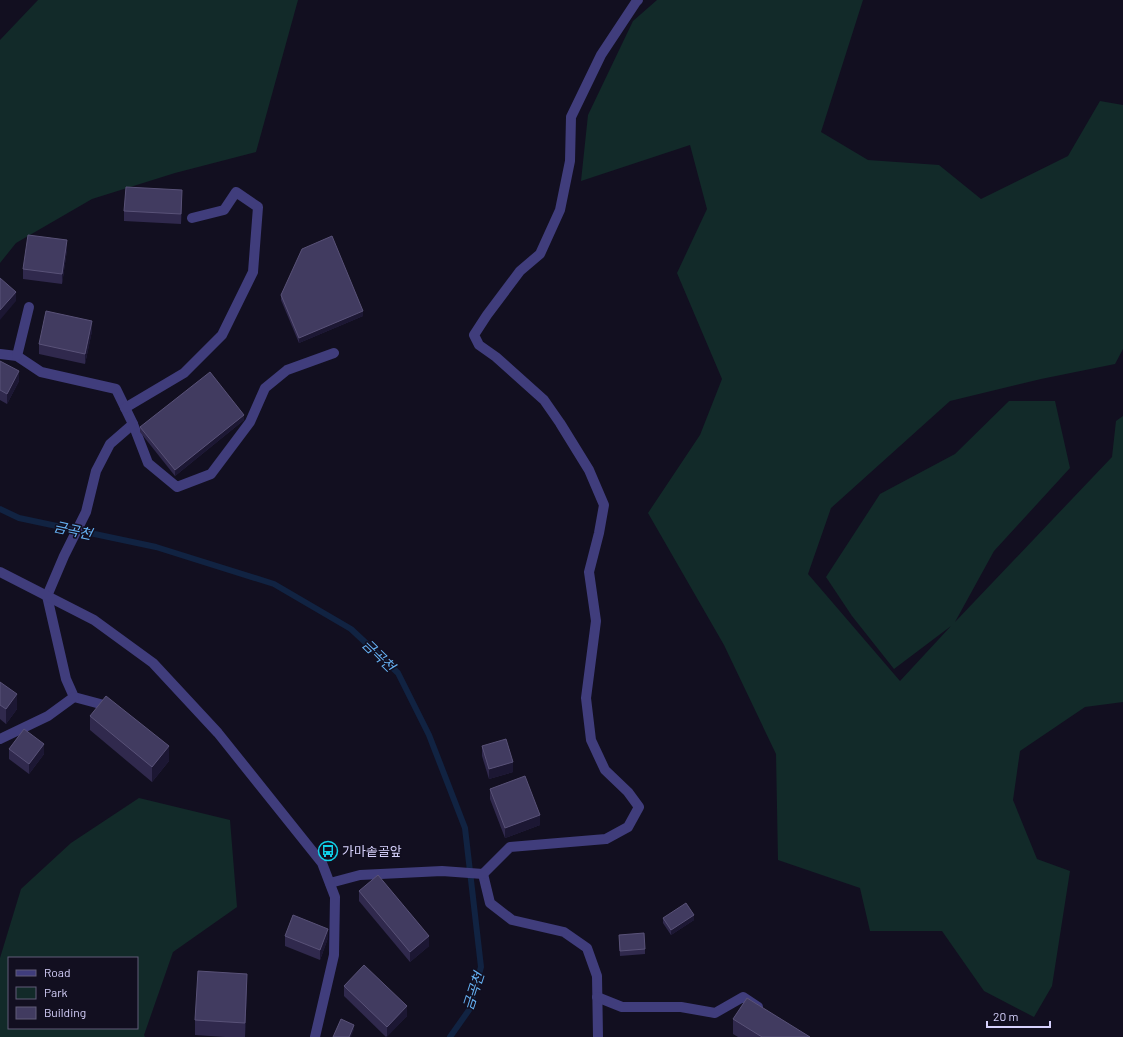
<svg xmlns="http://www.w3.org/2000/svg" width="1123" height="1037" font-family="Barlow,'Noto Sans KR',sans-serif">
<rect width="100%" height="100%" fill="#120f20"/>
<g fill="#122a29" fill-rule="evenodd">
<path d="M38,0H298L256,152L175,173L92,199L16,243L0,263V40Z"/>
<path d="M657,0H863L821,132L868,160L939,165L981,199L1068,156L1100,101L1123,105V349L1115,364L1041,379L950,401L831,508L808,574L900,681L951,626L894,669L852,616L826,577L880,494L955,454L1009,401H1055L1070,468L994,551L955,622L1112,457L1116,421L1123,416V702L1085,707L1020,751L1013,800L1037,859L1070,871L1052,986L1034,1017L984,991L942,931H870L860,888L778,860L776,754L724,645L648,513L700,435L722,379L677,273L707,209L690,145L581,181L588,115L633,21Z"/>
<path d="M139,798L230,820L237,907L173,952L144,1035L145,1037H0V958L21,889L71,843ZM9,958H137V1028H9Z"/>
</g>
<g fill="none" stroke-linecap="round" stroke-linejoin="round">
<path stroke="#112342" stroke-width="6" d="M0,509L19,518L156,547L274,584L351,629L398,673L429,735L465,828L481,967L469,1010L450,1037"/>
<g stroke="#403d7c" stroke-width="10">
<path d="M0,354L17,356L41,372L116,389L133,424L110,444L96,471L86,512L64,556L47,596L66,679L74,697L104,705"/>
<path d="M17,356L29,307"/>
<path d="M125,408L184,373L222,335L253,272L258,207L236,192L224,210L192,218"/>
<path d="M133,424L148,463L177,487L211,474L250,422L265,388L287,370L334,353"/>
<path d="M0,739L48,716L74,697"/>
<path d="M483,874L490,903L512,920L564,932L587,948L597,976L598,1037"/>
<path d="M330,883L360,875L442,871L483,874L510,847L606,839L628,827L639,807L628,792L605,770L591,740L586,698L596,621L589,572L599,533L604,505L589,470L560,423L544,400L496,357L479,345L474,335L487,315L520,271L540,254L560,210L570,161L571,117L601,55L636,2L638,0"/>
<path d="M597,997L622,1007H681L715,1013L743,997L758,1007"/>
</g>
<path stroke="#403d7c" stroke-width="10" d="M0,572L94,620L153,663L218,733L322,863L335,897L334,955L315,1037"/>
</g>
<g fill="#30294d">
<path d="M182,200L181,224L124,221V211Z"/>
<path d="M67,250L62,284L23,279V269Z"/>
<path d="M281,295L363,316L299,343L281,300Z"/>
<path d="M92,331L85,364L39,354V344Z"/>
<path d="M0,361L19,381L7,404L0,400Z"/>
<path d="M244,420L175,476L140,432V427Z"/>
<path d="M0,682L17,709L6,724L0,719Z"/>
<path d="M90,716L169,761L152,782L90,730Z"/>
<path d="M482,746L513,772L489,779L482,756Z"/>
<path d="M9,749L44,754L29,774L9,759Z"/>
<path d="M490,789L540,825L505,838L490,799Z"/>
<path d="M359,891L429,946L410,962L359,901Z"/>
<path d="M663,918L694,920L671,935L663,923Z"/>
<path d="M619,935L645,949V954L620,956Z"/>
<path d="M285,936L328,938L320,960L285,946Z"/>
<path d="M344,986L407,1016L386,1037L344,996Z"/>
<path d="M247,989L245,1037H225L195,1035V1020Z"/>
<path d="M733,1019L810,1037H738L733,1034Z"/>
</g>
<g fill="#1c1733">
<path d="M182,190V200L181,224V214Z"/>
<path d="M67,240V250L62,284V274Z"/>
<path d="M16,292V301L0,320V310Z"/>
<path d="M363,311V316L299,343V338Z"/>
<path d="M92,321V331L85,364V354Z"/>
<path d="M19,371V381L7,404V394Z"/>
<path d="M244,415V420L175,476V470Z"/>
<path d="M17,694V709L6,724V709Z"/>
<path d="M44,744V754L29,774V764Z"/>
<path d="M169,746V761L152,782V767Z"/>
<path d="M513,762V772L489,779V769Z"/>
<path d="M540,815V825L505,838V828Z"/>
<path d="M694,915V920L671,935V930Z"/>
<path d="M328,929V938L320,960V950Z"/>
<path d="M429,936V946L410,962V952Z"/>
<path d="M247,974V989L245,1037V1023Z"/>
<path d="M407,1006V1016L387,1037V1027Z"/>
<path d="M354,1025V1030L351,1037H349Z"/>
</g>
<g fill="#413b60" stroke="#595278">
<path d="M126,187L182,190L181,214L124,211Z"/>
<path d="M28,235L67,240L62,274L23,269Z"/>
<path d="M332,236L363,311L299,338L281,295L302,249Z"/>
<path d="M0,278L16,292L0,310Z"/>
<path d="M46,311L92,321L85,354L39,344Z"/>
<path d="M0,361L19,371L7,394L0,390Z"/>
<path d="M210,372L244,415L175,470L140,427Z"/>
<path d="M0,682L17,694L6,709L0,705Z"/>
<path d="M106,696L169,746L152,767L90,716Z"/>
<path d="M24,729L44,744L29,764L9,749Z"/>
<path d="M506,739L513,762L489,769L482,746Z"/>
<path d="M525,776L540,815L505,828L490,789Z"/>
<path d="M378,875L429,936L410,952L359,891Z"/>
<path d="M686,903L694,915L671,930L663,918Z"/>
<path d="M293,915L328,929L320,950L285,936Z"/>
<path d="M644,933L645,949L620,951L619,935Z"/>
<path d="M364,965L407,1006L387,1027L344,986Z"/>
<path d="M198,971L247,974L245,1023L195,1020Z"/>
<path d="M747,998L810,1037H762L733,1019Z"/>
<path d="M341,1019L354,1025L349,1037H333Z"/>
</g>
<defs>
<g id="bus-ring" transform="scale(1)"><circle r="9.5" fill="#120f20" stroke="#10d1e8" stroke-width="1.5"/><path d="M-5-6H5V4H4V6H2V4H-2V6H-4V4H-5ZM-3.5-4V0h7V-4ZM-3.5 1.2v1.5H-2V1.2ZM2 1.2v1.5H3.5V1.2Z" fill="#10d1e8"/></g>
</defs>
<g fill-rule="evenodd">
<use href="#bus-ring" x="328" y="851"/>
</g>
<g text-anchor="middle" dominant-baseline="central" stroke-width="3" stroke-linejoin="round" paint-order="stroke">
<g font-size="13" fill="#d6d1fc" stroke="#120f20" text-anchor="start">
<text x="342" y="851">가마솥골앞</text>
</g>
<g font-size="14" font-style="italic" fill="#66b2f4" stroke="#120f20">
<text transform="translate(73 530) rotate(12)">금곡천</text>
<text transform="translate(379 655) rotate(44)">금곡천</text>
<text transform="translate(473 991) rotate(-72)">금곡천</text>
</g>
</g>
<rect x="8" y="957" width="130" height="72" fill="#120f20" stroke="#605d78"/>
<rect x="16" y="970" width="20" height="6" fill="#403d7c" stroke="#605d78"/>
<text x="44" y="977" font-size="12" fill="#d6d1fc">Road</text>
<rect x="16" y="987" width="20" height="12" fill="#122a29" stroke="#605d78"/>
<text x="44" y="997" font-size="12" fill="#d6d1fc">Park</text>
<rect x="16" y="1007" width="20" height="12" fill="#413b60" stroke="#605d78"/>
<text x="44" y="1017" font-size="12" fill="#d6d1fc">Building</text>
<path d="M987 1021v6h63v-6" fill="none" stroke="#d6d1fc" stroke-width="2"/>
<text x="993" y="1021" font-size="12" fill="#d6d1fc" stroke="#120f20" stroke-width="3" paint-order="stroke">20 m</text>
</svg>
